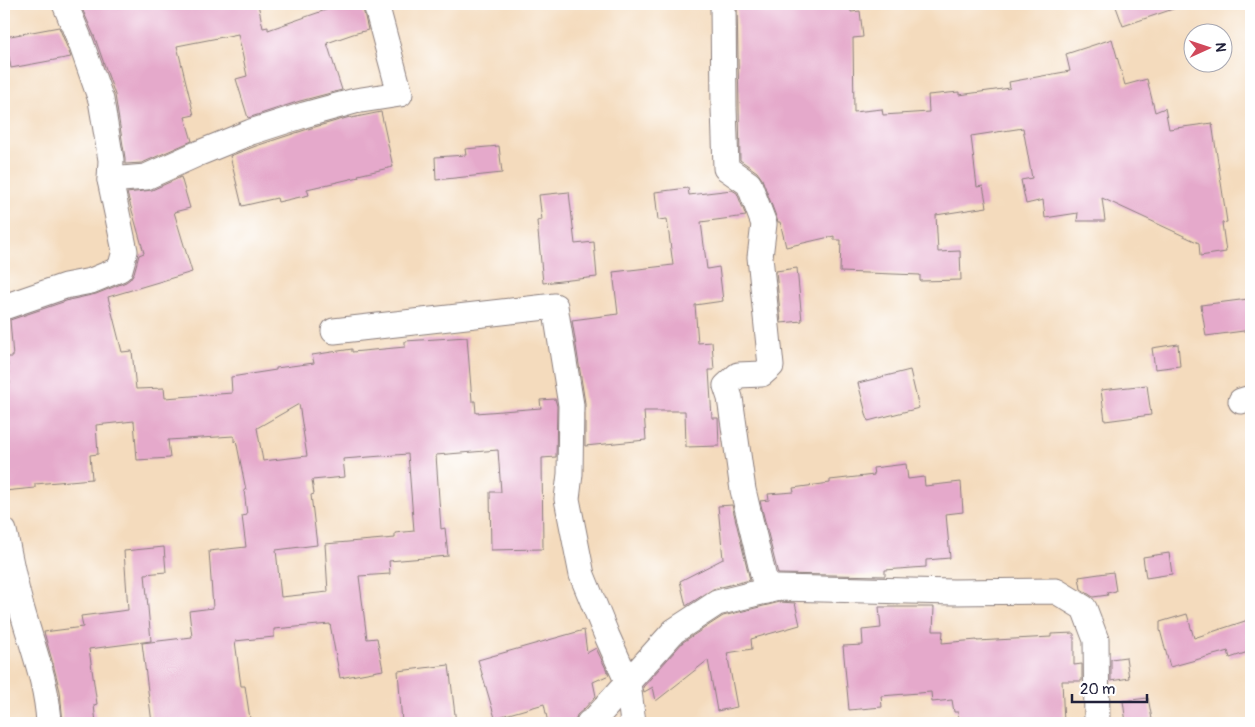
<svg xmlns="http://www.w3.org/2000/svg" width="1255" height="727" font-family="Pangolin,sans-serif">
<rect width="100%" height="100%" fill="#fff"/>
<filter id="ink" filterUnits="userSpaceOnUse"><feTurbulence type="fractalNoise" baseFrequency=".02" numOctaves="2"/><feDisplacementMap in="SourceGraphic" scale="10" xChannelSelector="R" yChannelSelector="G"/><feConvolveMatrix kernelMatrix="1 2 1 2 8 2 1 2 1" color-interpolation-filters="sRGB"/></filter>
<filter id="wash" filterUnits="userSpaceOnUse"><feTurbulence type="fractalNoise" baseFrequency=".0096" numOctaves="4" result="noise"/><feDisplacementMap in="SourceGraphic" scale="20" xChannelSelector="R" yChannelSelector="G"/><feGaussianBlur stdDeviation="1.12" result="paint"/><feColorMatrix in="noise" values="0 0 0 0 0 0 0 0 0 0 0 0 0 0 0 0 0 1.4 0 .05"/><feComposite in="paint" operator="in"/></filter>
<g filter="url(#wash)">
<rect width="100%" height="100%" fill="#f4dbbd"/>
<g id="blocks">
<g fill="#e5a9cb" fill-rule="evenodd">
<path d="M80,4H258L263,28L268,27V30L343,4H362L368,30L353,34L327,43L342,90L300,101L248,118L236,79L247,76L238,34L177,46L194,115L185,117L192,141L142,163L125,164V158L115,95L95,38Z"/>
<path d="M737,4H850L851,12L860,11L863,37L853,38L854,112L882,109L883,115L929,112L928,95L959,92V95L1010,88L1009,82L1070,71L1066,54L1112,39L1125,85L1147,79L1155,112L1165,108L1169,129L1212,123L1227,222L1222,223L1226,252L1200,256L1199,243L1102,198L1105,221H1077L1078,213L1045,218L1043,200L1026,204L1021,180L1032,178L1023,128L971,136L977,187L983,186L987,207L936,215L938,252L960,251L961,280L920,281V275L840,272L841,240H834V236L786,247L780,222H778L762,179L757,172L740,160Z"/>
<path d="M1115,4H1178L1179,7L1123,26Z"/>
<path d="M59,27L71,57L11,68L5,37Z"/>
<path d="M381,112L393,167L358,175L359,177L307,189L309,195L278,202L277,198L242,206L230,156L256,146L308,129L350,117L351,118Z"/>
<path d="M499,146L502,173L436,180L435,157L466,155L465,149Z"/>
<path d="M181,177L190,208L174,212L192,272L108,297L122,352L132,351L136,389L164,388L165,398L232,393L231,377L276,370V368L314,363L312,355L352,349V352L405,347V341L467,337L472,401H475L476,413L541,408L540,400L555,399L557,406L556,457L542,458L543,549L491,550L490,492H501L498,450L436,455L441,529L445,528L448,556L389,561L390,574L359,576L367,639L377,638L383,670L340,678L330,624L274,629V637L235,641L241,686H245L250,719L219,723H152L142,643L192,637L189,611L213,608L209,551L246,547L242,516L247,515L244,490H246L236,440L234,442V436L168,440L170,458L137,460L134,421L96,425L98,454L90,455L92,479L35,484V488L4,491V385L10,384L7,357H13L10,320L69,300L96,294L126,282L130,279L134,273L139,255L144,253L127,193L152,190ZM299,404L307,456L263,461L257,428ZM408,454L414,531L395,533V538L325,544L328,592L281,597L276,550L317,545L311,495L314,494L312,480L345,477L343,459Z"/>
<path d="M688,188L689,195L732,190L737,193L746,216L701,222L707,269L719,267L723,301L695,305L698,343L712,342L714,370H709L712,418H718L719,446L686,447L685,411H644L646,440L585,446V403L572,320L618,314L613,272L673,265L667,219L658,220L655,192Z"/>
<path d="M569,192L575,244L594,242L597,277L543,283L537,221L542,220L539,195Z"/>
<path d="M797,268L802,321L781,323L776,271Z"/>
<path d="M1248,299L1251,330L1206,336L1201,305Z"/>
<path d="M1178,344L1180,366L1155,369L1152,348Z"/>
<path d="M910,370L919,408L868,421L858,383Z"/>
<path d="M1147,385L1151,415L1105,421L1101,390Z"/>
<path d="M906,464L908,479L924,477L925,486L961,482L963,512L946,514L950,558L926,560V567L885,570V576L778,574L760,501L769,500L768,494L794,492L793,488L830,483V480L874,475L873,468Z"/>
<path d="M732,505L750,580L713,589L686,606L680,581L723,559L718,506Z"/>
<path d="M164,547L166,572L145,574L151,641L89,649L97,704L94,705L96,723H63L60,691L53,664L44,632L83,627L81,616L128,610L124,551Z"/>
<path d="M1169,553L1172,574L1146,578L1143,557Z"/>
<path d="M1113,572L1116,591L1107,593L1108,595L1093,597L1081,589L1079,577Z"/>
<path d="M780,602L795,603L800,625L751,639L752,649L727,653L737,707L717,711L708,660L656,701L653,687L644,692L643,687L683,642L723,616Z"/>
<path d="M879,607H934L933,631H943L942,643L977,640V641L1051,637V634L1074,633V665L1082,664V681H1062L1064,723H959L958,712H954L952,700L932,702L931,692L881,696L882,707L849,710L843,646L863,645L862,630L881,628Z"/>
<path d="M1187,614L1194,638L1251,619V651L1230,658L1228,651L1170,667L1160,630V622Z"/>
<path d="M584,630L587,653L596,648L609,675L593,682L596,696L584,709L577,715L575,723H548L544,704L495,718L478,660Z"/>
<path d="M1126,657L1129,678L1111,681V659Z"/>
<path d="M449,665L456,723H402L398,671Z"/>
<path d="M1148,698L1152,719L1126,723L1123,701Z"/>
</g>
</g>
</g>
<g filter="url(#ink)">
<use href="#blocks" fill-opacity="0" stroke="#8b7e7c" stroke-width="1"/>
<g fill="none" stroke-linecap="round" stroke-linejoin="round">
<g stroke="#8b7e7c" stroke-width="27">
<g id="minor">
<path d="M65,4L81,43L101,100L111,160L110,180L146,177L197,154L251,132L304,115L355,101L400,94L376,4"/>
<path d="M723,4L724,108L726,168L749,184L764,224L760,257L771,366L762,374L738,375L726,386L730,398L743,490L767,591"/>
<path d="M4,307L65,286L91,281L120,269L125,251L110,180"/>
<path d="M334,331L555,306L571,405L570,474L567,499L582,575L607,636L628,683L633,723"/>
<path d="M1241,401L1251,398"/>
<path d="M4,531C10,557 14,584 22,610C33,649 47,683 49,723"/>
<path d="M589,723L593,721L674,631L717,603L778,588L954,592L1056,591L1084,608L1096,640L1097,723"/>
</g>
</g>
<use href="#minor" stroke="#fff" stroke-width="25"/>
</g>
</g>
<rect width="1255" height="727" fill="none" stroke="#fff" stroke-width="20"/>
<g transform="translate(1208 48) rotate(87)"><circle r="24" fill="#ffffff" stroke="#a7a7b1"/>
<path d="M0-4L9 19L0 12L-9 19Z" fill="#d1495b"/>
<text y="-8" font-size="14" font-weight="bold" text-anchor="middle" fill="#22223b">N</text>
</g>
<path d="M1072 694v8h75v-8" fill="none" stroke="#22223b" stroke-width="2.5"/>
<text x="1080" y="694" font-size="15" fill="#22223b" stroke="#ffffff" stroke-width="4" paint-order="stroke">20 m</text>
</svg>
